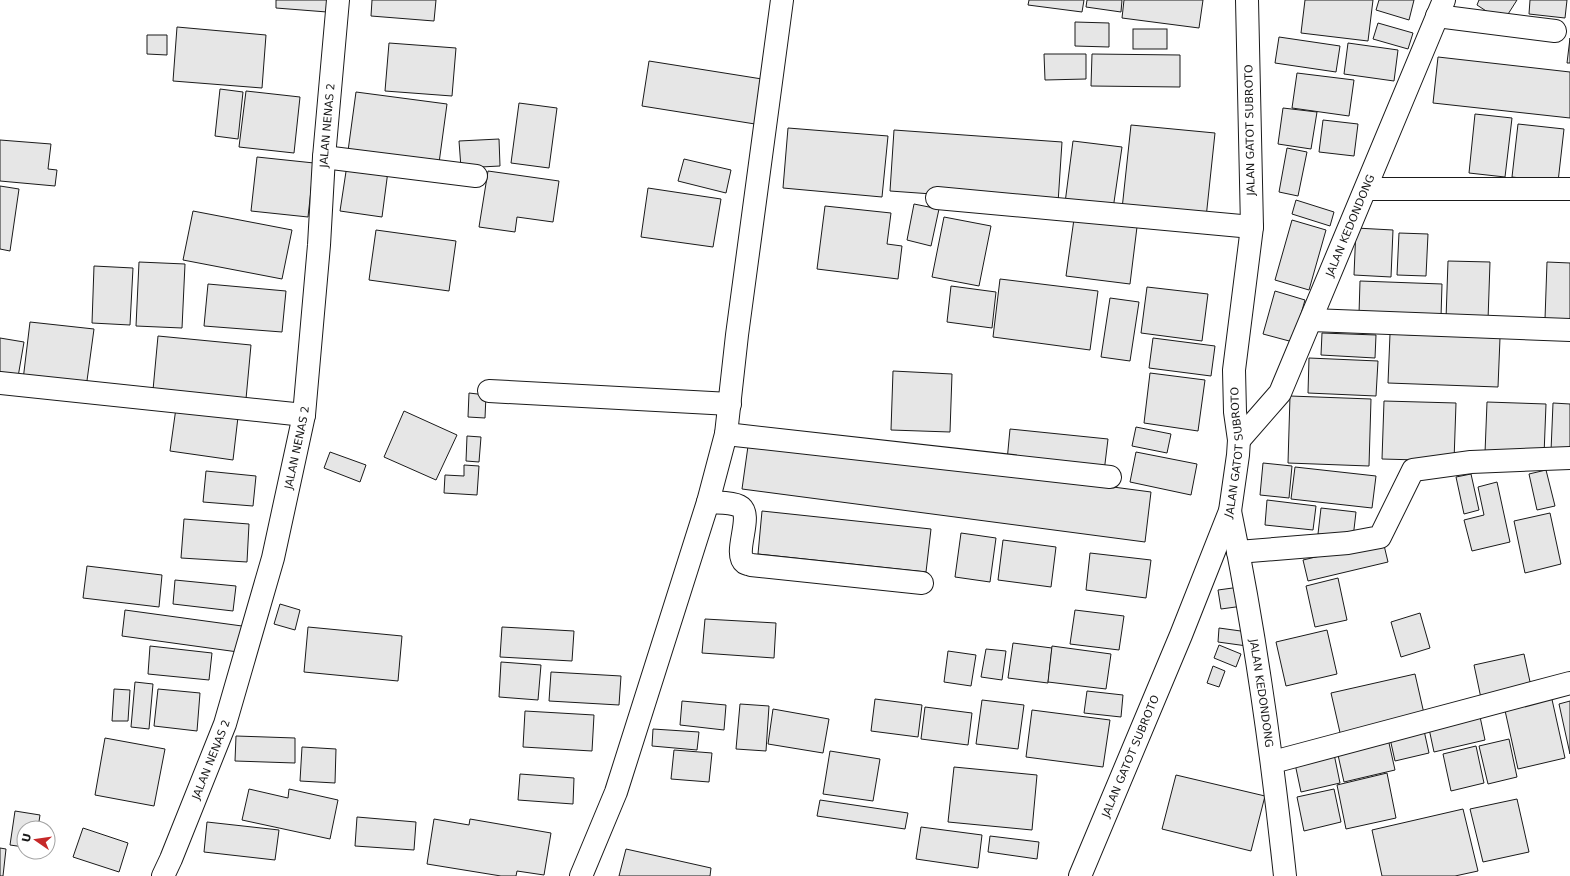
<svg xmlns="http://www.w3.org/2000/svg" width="1570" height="876" font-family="'DejaVu Sans',sans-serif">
<rect width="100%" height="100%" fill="#fff"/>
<g fill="#e6e6e6" stroke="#1a1a1a">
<path d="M276,0H328L327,12L276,8Z"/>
<path d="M372,0H436L434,21L371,16Z"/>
<path d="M1029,0H1084L1082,12L1028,5Z"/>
<path d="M1087,0H1122L1121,12L1086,7Z"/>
<path d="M1124,0H1203L1199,28L1122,18Z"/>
<path d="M1305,0H1373L1368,41L1301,33Z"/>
<path d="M1379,0H1414L1409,20L1376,10Z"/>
<path d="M1479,0H1517L1503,22L1477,5Z"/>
<path d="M1530,0H1567L1565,18L1529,14Z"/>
<path d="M1075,22L1109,23V47L1075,46Z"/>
<path d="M1378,23L1413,33L1408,49L1373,39Z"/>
<path d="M177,27L266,35L262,88L173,81Z"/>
<rect x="1133" y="29" width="34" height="20"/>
<path d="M147,35H167V55L147,54Z"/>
<path d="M1279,37L1340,46L1336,72L1275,63Z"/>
<path d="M1570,38V63H1567Z"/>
<path d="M389,43L456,48L452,96L385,91Z"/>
<path d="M1348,43L1398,50L1394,81L1344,74Z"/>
<path d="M1044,54H1086V79L1045,80Z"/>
<path d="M1092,54L1180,55V87L1091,86Z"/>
<path d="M1438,57L1570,72V118L1433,103Z"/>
<path d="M649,61L762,79L755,124L642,106Z"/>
<path d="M1297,73L1354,80L1349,116L1292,108Z"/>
<path d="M220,89L243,92L238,139L215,136Z"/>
<path d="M246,91L300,97L294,153L239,147Z"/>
<path d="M356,92L447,104L439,163L348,151Z"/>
<path d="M519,103L557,108L549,168L511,163Z"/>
<path d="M1283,108L1317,112L1311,149L1278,144Z"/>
<path d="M1475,114L1512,118L1505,177L1469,173Z"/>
<path d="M1323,120L1358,124L1354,156L1319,152Z"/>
<path d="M1518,124L1564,129L1558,182L1512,177Z"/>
<path d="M1131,125L1215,133L1206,218L1122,209Z"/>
<path d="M788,128L888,136L882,197L783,188Z"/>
<path d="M894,130L1062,142L1058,203L890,191Z"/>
<path d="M499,139L500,166L461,168L459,141Z"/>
<path d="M0,140L51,144L48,169L57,170L55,186L0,181Z"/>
<path d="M1073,141L1122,147L1113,209L1065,203Z"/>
<path d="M1287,148L1307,152L1298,196L1279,192Z"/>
<path d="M257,157L314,163L308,217L251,211Z"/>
<path d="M684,159L731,170L726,193L678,181Z"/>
<path d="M347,165L388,171L382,217L340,211Z"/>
<path d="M488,171L559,181L553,222L517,217L515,232L479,227Z"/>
<path d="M0,186L19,189L10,251L0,249Z"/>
<path d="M648,188L721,199L713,247L641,237Z"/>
<path d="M1296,200L1334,212L1330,226L1292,214Z"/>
<path d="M914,204L939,209L931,246L907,240Z"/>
<path d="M825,206L891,213L887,244L902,246L898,279L817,269Z"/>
<path d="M193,211L292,230L282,279L183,260Z"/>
<path d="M944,217L991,226L979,286L932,277Z"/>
<path d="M1074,219L1137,227L1130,284L1066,276Z"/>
<path d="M1292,220L1326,230L1309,290L1275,280Z"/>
<path d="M1356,228L1393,230L1391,277L1354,275Z"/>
<path d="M376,230L456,241L449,291L369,280Z"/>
<path d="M1399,233L1428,234L1426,276L1397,275Z"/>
<path d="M1448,261L1490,262L1488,320L1446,319Z"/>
<path d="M139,262L185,264L182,328L136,326Z"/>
<path d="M1547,262L1570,263V320L1545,319Z"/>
<path d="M94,266L133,268L130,325L92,323Z"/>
<path d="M1000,279L1098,291L1090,350L993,337Z"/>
<path d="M1360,281L1442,284L1441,317L1359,314Z"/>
<path d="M208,284L286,291L282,332L204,326Z"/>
<path d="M951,286L996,292L992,328L947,322Z"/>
<path d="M1147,287L1208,294L1202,341L1141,333Z"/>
<path d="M1275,291L1305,300L1293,342L1263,334Z"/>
<path d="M1110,298L1139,302L1130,361L1101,357Z"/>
<path d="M30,322L94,329L86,388L23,380Z"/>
<path d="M1322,333L1376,335L1375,358L1321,355Z"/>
<path d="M1390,334L1500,338L1498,387L1388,383Z"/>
<path d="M158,336L251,345L246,399L153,390Z"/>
<path d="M0,338L24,342L18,377L0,374Z"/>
<path d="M1153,338L1215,346L1211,376L1149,368Z"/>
<path d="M1309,358L1378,361L1376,396L1308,393Z"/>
<path d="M893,371L952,374L950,432L891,430Z"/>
<path d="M1150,373L1205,380L1198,431L1144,423Z"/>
<path d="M469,393L486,395L485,418L468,417Z"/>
<path d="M1290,396L1371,399L1369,466L1288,463Z"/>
<path d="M1384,401L1456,403L1454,461L1382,459Z"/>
<path d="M1487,402L1546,404L1544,455L1485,453Z"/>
<path d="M1553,403L1570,404V452L1551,451Z"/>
<path d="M176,408L238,417L233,460L170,451Z"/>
<path d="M404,411L457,435L436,480L384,457Z"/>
<path d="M1136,427L1171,434L1167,453L1132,446Z"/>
<path d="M1010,429L1108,439L1104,472L1007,461Z"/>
<path d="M467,436L481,437L479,462L466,461Z"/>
<path d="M749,439L1151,492L1145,542L742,489Z"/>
<path d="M330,452L366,465L360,482L324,468Z"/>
<path d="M1136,452L1197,464L1191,495L1130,482Z"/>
<path d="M1263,463L1292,466L1289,498L1260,495Z"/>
<path d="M464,465L479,466L477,495L444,493L445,475L464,476Z"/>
<path d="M1295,467L1376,476L1372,508L1291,499Z"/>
<path d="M1546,470L1555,506L1537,510L1529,474Z"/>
<path d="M206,471L256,476L253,506L203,502Z"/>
<path d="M1471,474L1479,510L1464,514L1456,477Z"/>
<path d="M1497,482L1510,542L1472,551L1464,520L1484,515L1478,487Z"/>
<path d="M1267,500L1316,506L1313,530L1265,525Z"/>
<path d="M1321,508L1356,512L1353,538L1318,534Z"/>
<path d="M762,511L931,529L926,572L758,554Z"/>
<path d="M1550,513L1561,564L1525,573L1514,521Z"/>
<path d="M184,519L249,524L247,562L181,558Z"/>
<path d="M961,533L996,538L990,582L955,577Z"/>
<path d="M1003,540L1056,547L1051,587L998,580Z"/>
<path d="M1383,541L1388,562L1308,581L1303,560Z"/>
<path d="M1090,553L1151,560L1146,598L1086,590Z"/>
<path d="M87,566L162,575L159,607L83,598Z"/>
<path d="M1338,578L1347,620L1315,627L1306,586Z"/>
<path d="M175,580L236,586L233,611L173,604Z"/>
<path d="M1240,587L1243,606L1221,609L1218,590Z"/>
<path d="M280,604L300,610L295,630L274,624Z"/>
<path d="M125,610L242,626L238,652L122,636Z"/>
<path d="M1075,610L1124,616L1119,650L1070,644Z"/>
<path d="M1420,613L1430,648L1401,657L1391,622Z"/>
<path d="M705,619L776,623L774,658L702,653Z"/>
<path d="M308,627L402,636L398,681L304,672Z"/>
<path d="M502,627L574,631L572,661L500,657Z"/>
<path d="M1219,628L1248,632L1247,646L1218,642Z"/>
<path d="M1327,630L1337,674L1286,686L1276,642Z"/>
<path d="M1013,643L1052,648L1048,683L1008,678Z"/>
<path d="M1219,645L1241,654L1236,667L1214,658Z"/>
<path d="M150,646L212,653L209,680L148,674Z"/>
<path d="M1052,646L1111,654L1106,689L1048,682Z"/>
<path d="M986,649L1006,651L1002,680L981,677Z"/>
<path d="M948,651L976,655L971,686L944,682Z"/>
<path d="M1524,654L1532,691L1482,703L1474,665Z"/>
<path d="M501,662L541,665L538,700L499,697Z"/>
<path d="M1213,666L1225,671L1219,687L1207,683Z"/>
<path d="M551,672L621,676L619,705L549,701Z"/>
<path d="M1415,674L1425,718L1341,737L1331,693Z"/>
<path d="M135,682L153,684L149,729L131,727Z"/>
<path d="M114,689L130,690L128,721H112Z"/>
<path d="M158,689L200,693L197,731L154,726Z"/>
<path d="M1087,691L1123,695L1121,717L1084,713Z"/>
<path d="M1551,695L1565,758L1518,769L1504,706Z"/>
<path d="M875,699L922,705L918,737L871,731Z"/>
<path d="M982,700L1024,705L1018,749L976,744Z"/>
<path d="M682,701L726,705L724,730L680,725Z"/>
<path d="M1570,701V754L1559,704Z"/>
<path d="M740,704L769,706L766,751L736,749Z"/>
<path d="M925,707L972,713L968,745L921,739Z"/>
<path d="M773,709L829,719L823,753L768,744Z"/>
<path d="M1032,710L1110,720L1103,767L1026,757Z"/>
<path d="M525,711L594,715L592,751L523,747Z"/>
<path d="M1479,712L1485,740L1434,752L1428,724Z"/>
<path d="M1423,726L1429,753L1395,761L1389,734Z"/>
<path d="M653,729L699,732L697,750L652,746Z"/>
<path d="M1387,734L1395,770L1344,782L1336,746Z"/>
<path d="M236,736L295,738V763L235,761Z"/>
<path d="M105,738L165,749L154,806L95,795Z"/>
<path d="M1509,739L1517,777L1488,784L1479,746Z"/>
<path d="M1476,746L1484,783L1451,791L1443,754Z"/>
<path d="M302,747L336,749L335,783L300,781Z"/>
<path d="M1333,749L1340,783L1301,792L1294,759Z"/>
<path d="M674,750L712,753L709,782L671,779Z"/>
<path d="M830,751L880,759L873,801L823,794Z"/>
<path d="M954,767L1037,775L1032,830L948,822Z"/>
<path d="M1387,773L1396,818L1346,829L1337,785Z"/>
<path d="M520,774L574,778L573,804L518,800Z"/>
<path d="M1176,775L1265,796L1251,851L1162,829Z"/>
<path d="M249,789L288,798L289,789L338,800L330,839L242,820Z"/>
<path d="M1334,789L1341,822L1304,831L1297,797Z"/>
<path d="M1517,799L1529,852L1483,862L1470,809Z"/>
<path d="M820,800L908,813L905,829L817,816Z"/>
<path d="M1463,809L1478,871L1455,876H1382L1372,830Z"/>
<path d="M15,811L40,815L38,828H24V847L10,845Z"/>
<path d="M357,817L416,822L414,850L355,846Z"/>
<path d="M434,819L469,825L470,819L551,833L544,875L517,871L516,876H501L427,864Z"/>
<path d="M207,822L279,830L275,860L204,852Z"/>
<path d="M921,827L982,835L978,868L916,859Z"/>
<path d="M83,828L128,843L119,872L73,857Z"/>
<path d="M990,836L1039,842L1037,859L988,852Z"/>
<path d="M0,848L6,849L3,876H0Z"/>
<path d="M626,849L711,868L710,876H619Z"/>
</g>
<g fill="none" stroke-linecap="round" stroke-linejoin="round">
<g stroke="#1a1a1a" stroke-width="24">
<g id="minor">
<path d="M1437,16L1555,31"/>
<path d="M324,157L476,176"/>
<path d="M1366,189H1570"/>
<path d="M937,198L1252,227"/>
<path d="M1311,320L1570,330"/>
<path d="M0,383L304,415"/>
<path d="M489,391L730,404"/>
<path d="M726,434L1110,477"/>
<path id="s1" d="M1239,440L1280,393L1444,0"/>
<path d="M708,502C717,503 731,502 739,506C755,514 732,553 745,563C747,564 749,564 751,565L922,583"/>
<path id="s2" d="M1230,511C1255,632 1272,754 1285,876"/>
<path d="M1238,552L1348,543L1380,537L1413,470L1471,462L1570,458"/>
<path d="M1273,762L1570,683"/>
<path id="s3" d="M163,876L171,859L225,724L273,558L304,415L319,245L324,157L338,0"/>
<path d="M581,876L616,792L708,502L726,434L737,335L782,0"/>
</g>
</g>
<g stroke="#1a1a1a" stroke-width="24">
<g id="major">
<path id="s4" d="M1080,876L1181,635L1230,511L1238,455L1239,440L1235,412L1234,370L1252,227L1247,0"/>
</g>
</g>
<use href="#minor" stroke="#fff" stroke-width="22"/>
<use href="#major" stroke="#fff" stroke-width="22"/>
</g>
<g text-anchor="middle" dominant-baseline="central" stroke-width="3" stroke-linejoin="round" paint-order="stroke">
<g font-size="11" fill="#1a1a1a" stroke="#fff">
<text stroke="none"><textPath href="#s3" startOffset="774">JALAN NENAS 2</textPath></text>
<text transform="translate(1250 130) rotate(-91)">JALAN GATOT SUBROTO</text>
<text stroke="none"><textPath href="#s1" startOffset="244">JALAN KEDONDONG</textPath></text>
<text stroke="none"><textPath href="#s3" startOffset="450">JALAN NENAS 2</textPath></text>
<text stroke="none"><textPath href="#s4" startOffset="454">JALAN GATOT SUBROTO</textPath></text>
<text stroke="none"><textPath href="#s2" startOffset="185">JALAN KEDONDONG</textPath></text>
<text stroke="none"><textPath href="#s4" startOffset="130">JALAN GATOT SUBROTO</textPath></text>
<text stroke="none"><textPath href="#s3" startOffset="126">JALAN NENAS 2</textPath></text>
</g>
</g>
<g transform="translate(36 840) rotate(283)"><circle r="19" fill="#ffffff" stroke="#a3a3a3"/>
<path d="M0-3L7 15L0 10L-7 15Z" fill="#c62828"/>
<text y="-6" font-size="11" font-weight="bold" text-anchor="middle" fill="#1a1a1a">U</text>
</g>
</svg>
